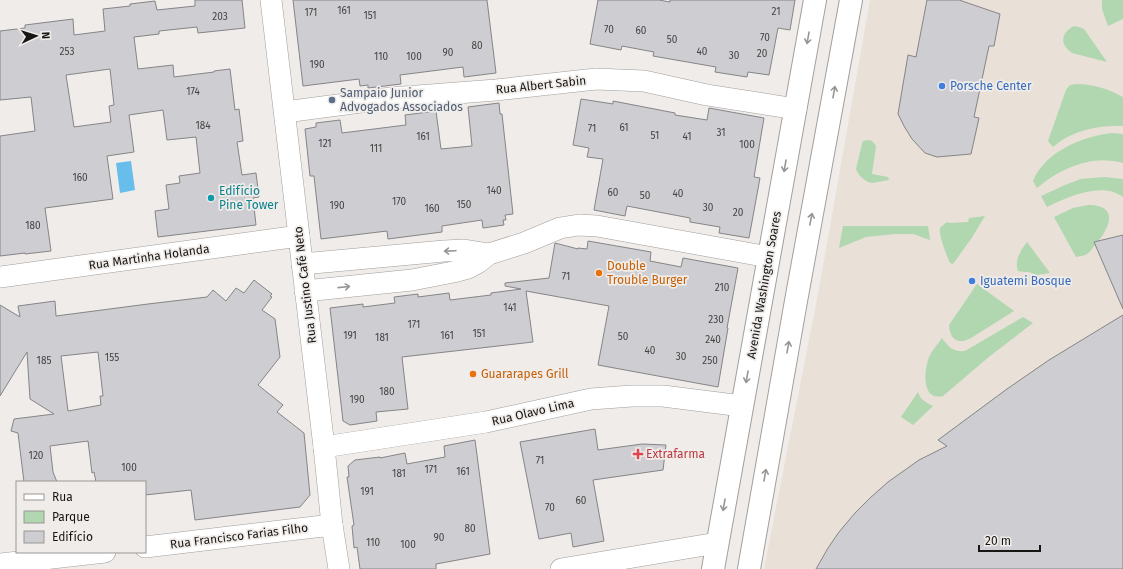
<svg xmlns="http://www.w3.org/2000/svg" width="1123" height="569" font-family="'Fira Sans',sans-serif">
<rect width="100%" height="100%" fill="#f0ece9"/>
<path fill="#e9e0d7" d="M870,0H1123V569H764L819,289Z"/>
<g fill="#b0d7af">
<path d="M1102,0H1123V19L1108,26L1102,9Z"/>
<path d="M1074,26L1079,27L1084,29L1107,62L1072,53C1059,44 1061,33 1074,26Z"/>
<path d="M1076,84C1093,84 1108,89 1123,97V126C1099,125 1072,130 1053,147L1048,141L1066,90L1070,85Z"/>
<path d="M1111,133L1123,134V163C1092,154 1061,168 1037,188L1033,181C1045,152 1081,137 1111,133Z"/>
<path d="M868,140L872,141L876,146L872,174L888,177L889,180L872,183C866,182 858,176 856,169L862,144L863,141Z"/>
<path d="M1104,177L1123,179V197C1102,181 1067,197 1047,207L1041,196L1065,185L1081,179Z"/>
<path d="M1088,205C1121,205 1109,230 1094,246C1092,249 1089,253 1085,255C1083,256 1079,256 1076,257L1054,217L1073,208Z"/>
<path d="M985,216L971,239L953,264L950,263C947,257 938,233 940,228C942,226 945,223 948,222L949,223L968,222L969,218Z"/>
<path d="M843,226H928L930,240L913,234H895L866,237L839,248Z"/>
<path d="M1027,242L1050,273L1036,275L1029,272H1024L1018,271C1014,260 1021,250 1027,242Z"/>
<path d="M977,284L1014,311L971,338C958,345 950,340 949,325Z"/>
<path d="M1023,317L1033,323L990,356L943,396C922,401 924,373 928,360C930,353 937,345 942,338C949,348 953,352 965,351Z"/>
<path d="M918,392C920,399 926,403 933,406L913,425L901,417Z"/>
</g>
<path fill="#67beeb" d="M131,161L135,190L120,193L116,163Z"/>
<g fill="#cecdd1" stroke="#858487" fill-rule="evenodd">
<path d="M195,0H242L245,28L198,33L197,27L159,31V34L134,37L138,69L173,65L174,77L214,72V71L230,69L235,110L239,109L243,141L237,142L242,175L256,173L259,197L253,198L256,225L158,237L155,211L169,209L166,185L180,183L179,176L200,173L196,137L167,140L163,110L129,115L134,152L107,156L113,199L45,208L51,251L25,254V253L0,256V136L35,131L31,97L0,100V31L25,28V25L73,19L74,35L105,31L103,9L130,6V4L155,1L157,10L195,6ZM110,69L114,105L109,106L111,122L74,127L66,75Z"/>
<path d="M293,0H487L496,73L464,77L463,67L400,75L401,84L368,88V85L360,86L359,79L303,86Z"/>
<path d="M598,0H659L670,2V0H795L790,30L778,28L769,75L748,72L747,77L715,72L716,67L653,56L654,52L622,46L621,50L590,44Z"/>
<path d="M927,0H959L1000,14L994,46H989L974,117L979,118L971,154L937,157L925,153L912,139L904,126L898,114L908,55L916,57Z"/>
<path d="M581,99L613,104V101L675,113V115L707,120L709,108L764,118L754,177L760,178L749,238L719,233L720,227L690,222V218L627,206L625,216L594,210L603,159L587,157L589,148L573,145Z"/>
<path d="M499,103L500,114H502L513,214L505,215L506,220H503L504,225L483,228L482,220L442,226V232L388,239L387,231L321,239L314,176H310L305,129L316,127V123L340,120L342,133L406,125L405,115L436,111L441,149L472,146L468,107Z"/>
<path d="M1123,235V309L1094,242Z"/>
<path d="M588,241L651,252L650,261L681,267L683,258L738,268L727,328H728L718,387L598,365L609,306L526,291L533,342L402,357L408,409L376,412L377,421L350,425L343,421L330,308L363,304V307L395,303L394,297L418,294V297L449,293L450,300L491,295V293L521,289L505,286V283L549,278L555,243L578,249V248L587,249Z"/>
<path d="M254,280L272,294L270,296L272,297L262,310L275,319L280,357L258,385L283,405L277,412L304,433L310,495L300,507L195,520L191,490L145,495V482H96L94,472L92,473L88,441L50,446L53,472L57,482H24L18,433L11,431L14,419L54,414L30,399L27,352L0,396V305L20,317L18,306L55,301L56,316L148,304L207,297L213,290L226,301L236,288L244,293ZM98,352L103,396H100L101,405L68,411L61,356Z"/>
<path d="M1123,315V569H816L828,548L839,532L855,513L870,498L888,482L919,460L947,446L938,440L1007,389L1049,360Z"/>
<path d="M595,429L598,450L642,444L666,445L663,470L593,480L604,541L573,547L571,533L539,539L520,442Z"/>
<path d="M475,440L490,554L436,564V569H360L357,547L354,548L352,526L354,525L347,477H349L348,466L355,460L380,457V458L405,453L407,464L445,457L444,446Z"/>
</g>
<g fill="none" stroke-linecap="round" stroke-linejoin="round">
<g stroke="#a19e9b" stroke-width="22">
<g id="minor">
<path d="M271,0L324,447L332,525L339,569"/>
<path d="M285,112L391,98L496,90L596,79L644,81L707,95L796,109"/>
<path d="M302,264L444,251L464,250L489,254"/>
<path d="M0,277L299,236"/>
<path d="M305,291L412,280L453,272L468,268L479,262L489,254L524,243L560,228L579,225L597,226L769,257"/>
<path d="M324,447L486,422L591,399L632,396H663L742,406"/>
<path d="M145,547L332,525"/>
<path d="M0,564L105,552"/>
<path d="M561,569L717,543"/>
</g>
</g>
<g stroke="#a19e9b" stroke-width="24">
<g id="major">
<path d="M713,569L815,0"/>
<path d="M749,569L796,301L851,0"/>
</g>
</g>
<use href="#minor" stroke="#fff" stroke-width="21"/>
<use href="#major" stroke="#fff" stroke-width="22"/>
</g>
<defs><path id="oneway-shaft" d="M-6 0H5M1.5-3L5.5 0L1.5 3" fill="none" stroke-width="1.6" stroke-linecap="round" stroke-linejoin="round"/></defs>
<g stroke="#979695">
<use href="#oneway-shaft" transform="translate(808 38) rotate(100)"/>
<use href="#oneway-shaft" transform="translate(834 92) rotate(-80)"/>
<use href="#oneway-shaft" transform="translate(785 166) rotate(100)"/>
<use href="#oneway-shaft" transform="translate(811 219) rotate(-79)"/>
<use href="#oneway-shaft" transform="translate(450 251) rotate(178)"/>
<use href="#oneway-shaft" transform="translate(344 287) rotate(-6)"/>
<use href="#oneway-shaft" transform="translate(788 347) rotate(-80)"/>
<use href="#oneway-shaft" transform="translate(747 377) rotate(100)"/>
<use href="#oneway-shaft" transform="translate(765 475) rotate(-80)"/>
<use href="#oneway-shaft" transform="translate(724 505) rotate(100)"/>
</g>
<g fill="#3f7fe0" stroke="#f0ece9" stroke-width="1.5">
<circle cx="942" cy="86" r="4"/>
<circle cx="972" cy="281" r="4"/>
</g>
<circle fill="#5c6f8a" stroke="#f0ece9" stroke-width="1.5" cx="332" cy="100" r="4"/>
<circle fill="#0f9aa8" stroke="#f0ece9" stroke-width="1.5" cx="211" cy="198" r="4"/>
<g fill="#e8710a" stroke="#f0ece9" stroke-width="1.5">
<circle cx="599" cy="273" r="4"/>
<circle cx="473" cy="374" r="4"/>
</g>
<path fill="#e0444e" stroke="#f0ece9" stroke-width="1.5" d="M636 448h4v4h4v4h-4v4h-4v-4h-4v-4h4z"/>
<g text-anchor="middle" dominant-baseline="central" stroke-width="3.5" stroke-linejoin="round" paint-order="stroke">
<g font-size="10" fill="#454443">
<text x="344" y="11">161</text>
<text x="776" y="12">21</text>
<text x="311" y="13">171</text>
<text x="370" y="16">151</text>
<text x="220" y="17">203</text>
<text x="609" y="30">70</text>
<text x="641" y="31">60</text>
<text x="765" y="38">70</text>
<text x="672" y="40">50</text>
<text x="477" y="46">80</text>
<text x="67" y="52">253</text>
<text x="702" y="52">40</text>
<text x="448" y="53">90</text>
<text x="762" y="54">20</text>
<text x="734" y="56">30</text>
<text x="381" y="57">110</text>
<text x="414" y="57">100</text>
<text x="317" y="65">190</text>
<text x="193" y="92">174</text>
<text x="203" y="126">184</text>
<text x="624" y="128">61</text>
<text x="592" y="129">71</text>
<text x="721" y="133">31</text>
<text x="655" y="136">51</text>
<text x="423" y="137">161</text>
<text x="687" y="137">41</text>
<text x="325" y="144">121</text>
<text x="747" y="145">100</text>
<text x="376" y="149">111</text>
<text x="80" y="178">160</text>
<text x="494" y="191">140</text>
<text x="613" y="193">60</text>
<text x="678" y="194">40</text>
<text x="645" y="196">50</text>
<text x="399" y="202">170</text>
<text x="464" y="205">150</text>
<text x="337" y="206">190</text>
<text x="708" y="208">30</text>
<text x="432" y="209">160</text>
<text x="738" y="213">20</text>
<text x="33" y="226">180</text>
<text x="566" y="277">71</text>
<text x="722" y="288">210</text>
<text x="510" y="308">141</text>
<text x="716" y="320">230</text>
<text x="414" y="325">171</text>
<text x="479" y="334">151</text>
<text x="350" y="336">191</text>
<text x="447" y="336">161</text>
<text x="623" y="337">50</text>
<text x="382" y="338">181</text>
<text x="713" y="340">240</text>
<text x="650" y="351">40</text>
<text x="681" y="357">30</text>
<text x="112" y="358">155</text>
<text x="44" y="361">185</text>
<text x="710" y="361">250</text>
<text x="387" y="392">180</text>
<text x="357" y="400">190</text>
<text x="36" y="456">120</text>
<text x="540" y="461">71</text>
<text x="129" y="468">100</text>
<text x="431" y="470">171</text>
<text x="463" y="472">161</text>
<text x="399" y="474">181</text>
<text x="367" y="492">191</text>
<text x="581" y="501">60</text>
<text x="550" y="508">70</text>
<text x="470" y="529">80</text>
<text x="439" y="538">90</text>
<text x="373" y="543">110</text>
<text x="408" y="545">100</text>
</g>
<g font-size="12" fill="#171614" stroke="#f0ece9">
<text transform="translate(541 85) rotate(-6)">Rua Albert Sabin</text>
<text transform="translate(149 257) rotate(-8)">Rua Martinha Holanda</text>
<text transform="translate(305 285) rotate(-97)">Rua Justino Café Neto</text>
<text transform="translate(764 285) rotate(-80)">Avenida Washington Soares</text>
<text transform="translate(533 412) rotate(-13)">Rua Olavo Lima</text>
<text transform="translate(239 536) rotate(-7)">Rua Francisco Farias Filho</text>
</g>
<g font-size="12" fill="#366cbe" stroke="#f0ece9" text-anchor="start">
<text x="950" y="86">Porsche Center</text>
<text x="980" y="281">Iguatemi Bosque</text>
</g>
<g font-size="12" fill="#4e5e75" stroke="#f0ece9" text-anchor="start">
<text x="340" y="93">Sampaio Junior<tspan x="340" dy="14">Advogados Associados</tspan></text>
</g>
<g font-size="12" fill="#0d838f" stroke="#f0ece9" text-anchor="start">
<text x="219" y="191">Edifício<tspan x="219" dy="14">Pine Tower</tspan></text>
</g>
<g font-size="12" fill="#c56008" stroke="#f0ece9" text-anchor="start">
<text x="607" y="266">Double<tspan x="607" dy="14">Trouble Burger</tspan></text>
<text x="481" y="374">Guararapes Grill</text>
</g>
<g font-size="12" fill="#be3a42" stroke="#f0ece9" text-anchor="start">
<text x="646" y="454">Extrafarma</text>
</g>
</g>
<rect x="16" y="481" width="130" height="72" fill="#f0ece9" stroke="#999694"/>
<rect x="24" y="494" width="20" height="6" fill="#ffffff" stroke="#999694"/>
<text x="52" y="501" font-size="12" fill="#171614">Rua</text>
<rect x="24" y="511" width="20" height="12" fill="#b0d7af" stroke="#999694"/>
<text x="52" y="521" font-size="12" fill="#171614">Parque</text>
<rect x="24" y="531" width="20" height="12" fill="#cecdd1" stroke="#999694"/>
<text x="52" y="541" font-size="12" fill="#171614">Edifício</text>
<g transform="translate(36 36) rotate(86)" stroke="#f0ece9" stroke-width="3" paint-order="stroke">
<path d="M0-3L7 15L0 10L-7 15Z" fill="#171614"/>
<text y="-6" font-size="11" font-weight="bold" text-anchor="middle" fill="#171614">N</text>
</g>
<path d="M979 545v6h61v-6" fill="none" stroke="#171614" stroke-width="2"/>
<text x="985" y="545" font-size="12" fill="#171614" stroke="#f0ece9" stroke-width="3" paint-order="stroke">20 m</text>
</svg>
